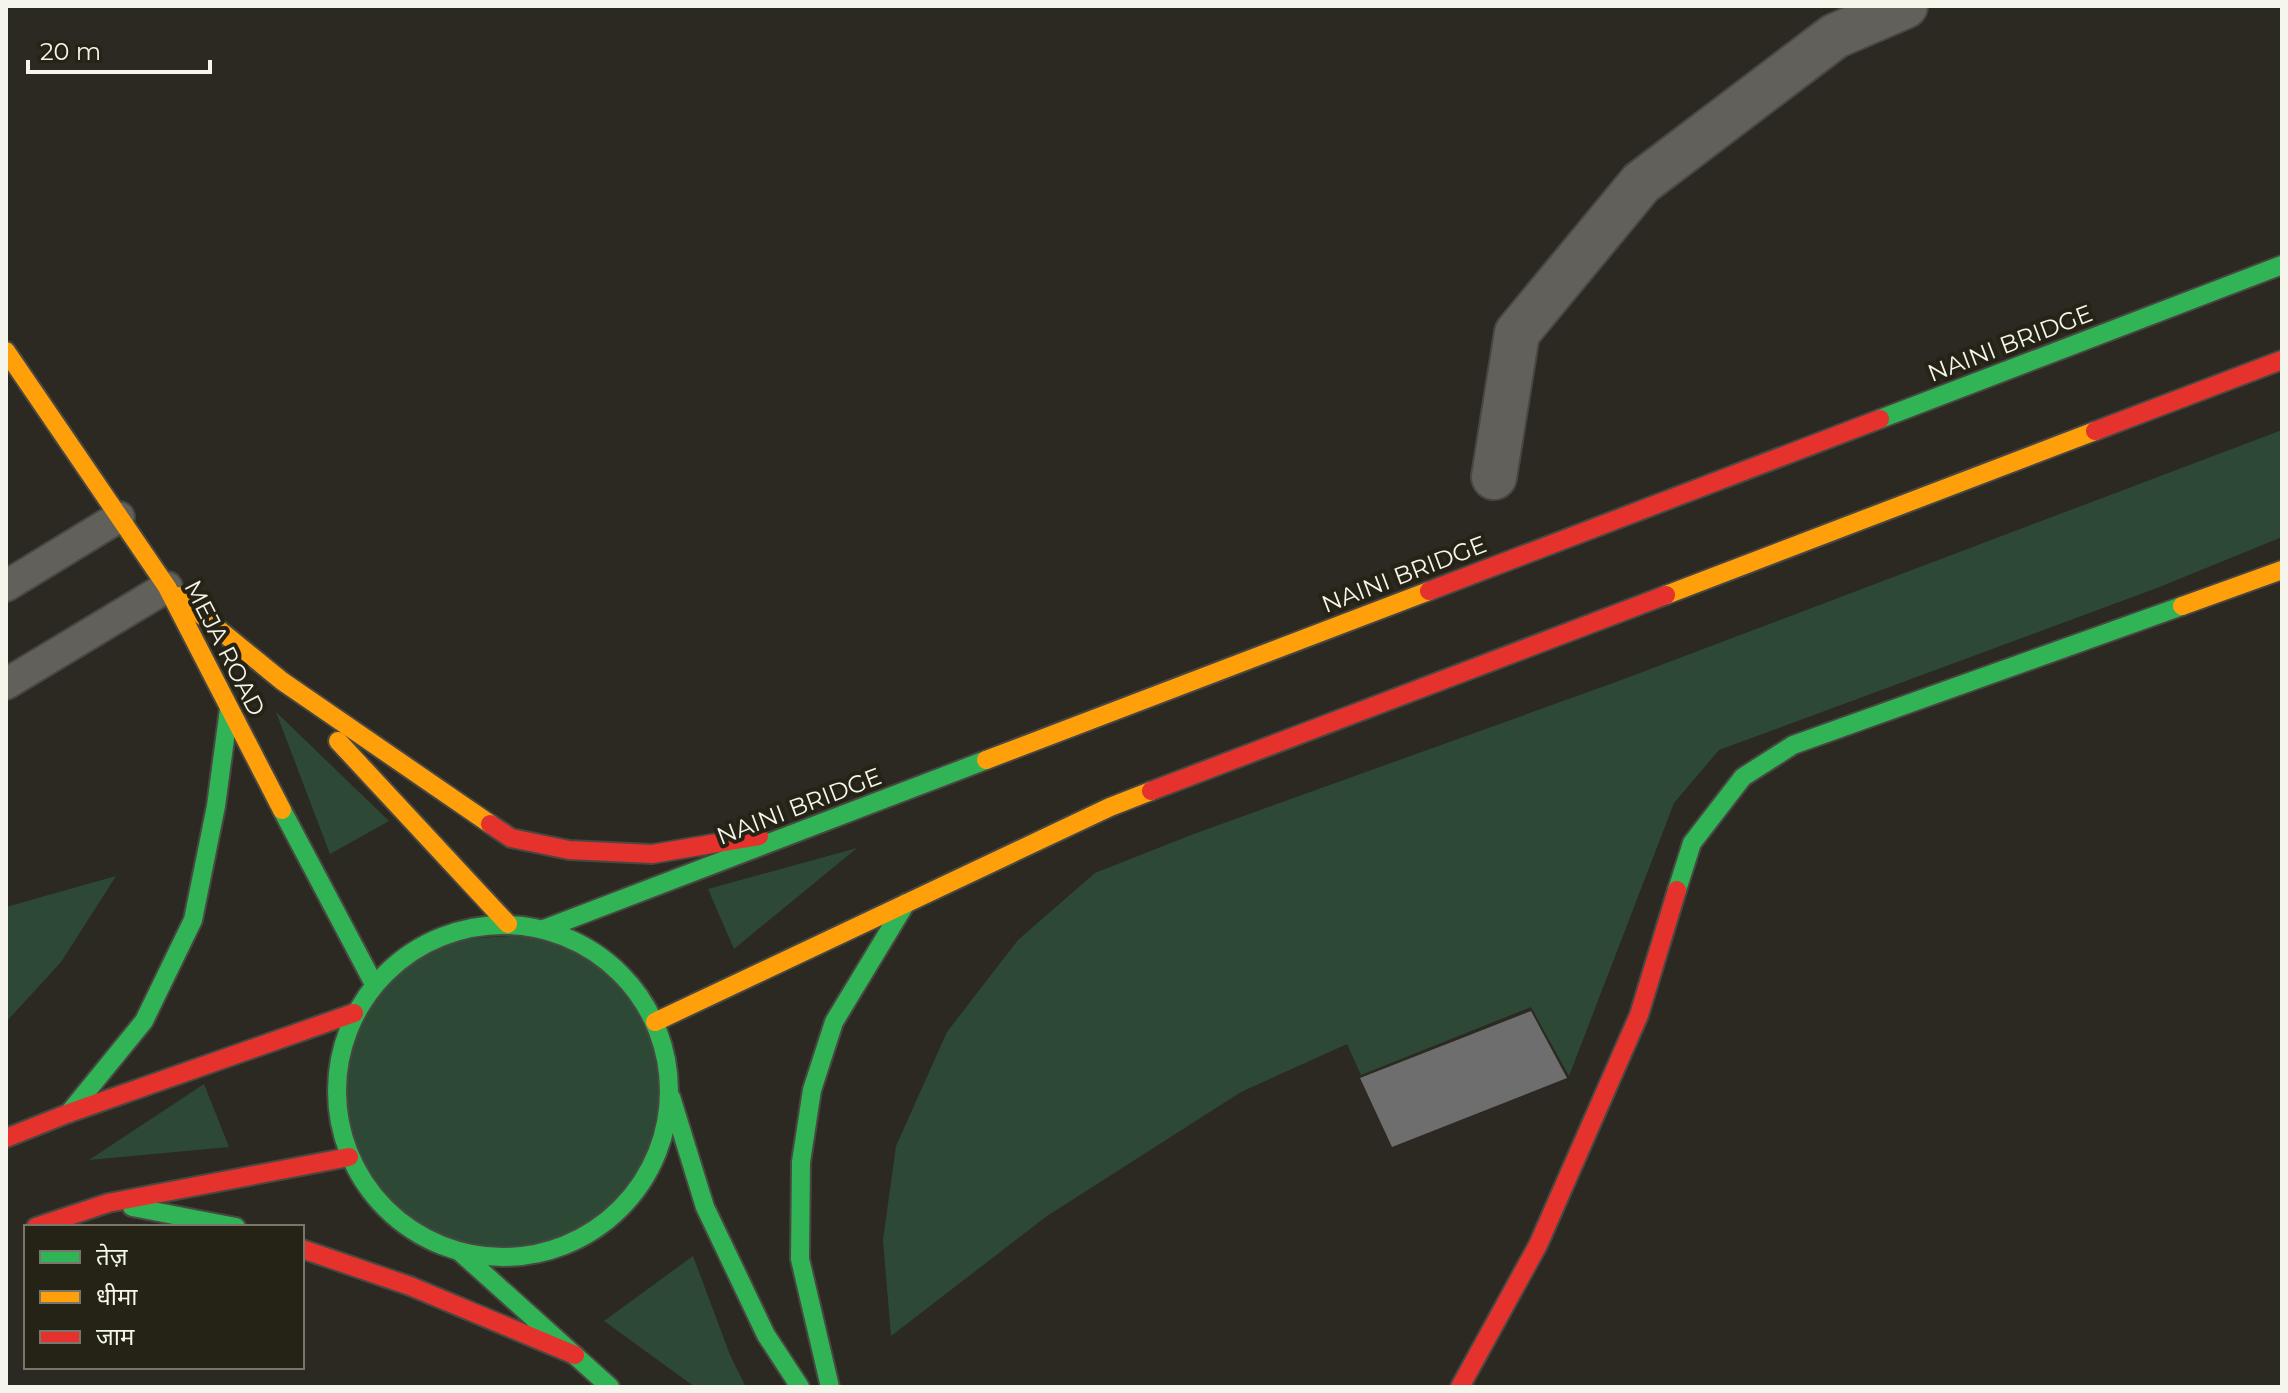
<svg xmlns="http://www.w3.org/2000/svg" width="2288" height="1393" font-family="Montserrat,'Noto Sans Devanagari',sans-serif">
<rect width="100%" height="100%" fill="#2b2922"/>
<g fill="#2d4936">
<path d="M2282,430V537L2157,588L1719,750L1674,803L1569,1076L1531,1007L1361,1075L1347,1044L1241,1092L1047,1216L891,1336L883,1240L896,1146L947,1032L1018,940L1095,873L1191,835L1616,682Z"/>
<path d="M276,712L389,821L330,854Z"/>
<path d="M857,848L734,949L708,889Z"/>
<path d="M116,876L61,962L6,1022V907Z"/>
<path d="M511,936L567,939L607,963L655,1022L670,1094L663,1138L635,1190L578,1239L491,1251L445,1244L402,1223L369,1190L342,1146L333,1094L341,1042L366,996L402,958L455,940Z"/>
<path d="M204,1084L229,1147L89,1160Z"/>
<path d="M693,1256L730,1355L746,1387H695L604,1321Z"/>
</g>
<path fill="#6f6e6e" d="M1531,1011L1567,1078L1392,1147L1360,1078Z"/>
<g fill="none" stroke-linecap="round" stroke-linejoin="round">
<g stroke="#484741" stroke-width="34">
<g id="lane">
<path d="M6,586L119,517"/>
<path d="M6,684L167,587"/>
</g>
</g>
<g stroke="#484741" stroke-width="48">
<path id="street" d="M1494,477L1517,333L1641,183L1835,36L1905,6"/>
</g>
<g stroke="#484741" stroke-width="22">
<g id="fast">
<path d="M1880,419L2282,265"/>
<path d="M282,810L374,984"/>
<path d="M1677,890L1692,843L1743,777L1793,745L2182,606"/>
<circle cx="503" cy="1091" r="166"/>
<path d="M544,929L986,760"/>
<path d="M671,1097L705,1207L766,1335L800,1387"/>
<path d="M69,1113L144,1021L193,920L216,806L229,709"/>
<path d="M132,1207L236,1227"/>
<path d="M460,1252L610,1387"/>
<path d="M830,1387L800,1259L801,1162L812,1090L834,1022L906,903"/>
</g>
</g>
<g stroke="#484741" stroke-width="22">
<g id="slow">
<path d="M6,351L167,587L282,810"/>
<path d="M1666,595L2095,431"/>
<path d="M178,596L282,681L490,824"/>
<path d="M2182,606L2282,570"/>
<path d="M338,741L508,924"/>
<path d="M986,760L1429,591"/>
<path d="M655,1022L1110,807L1151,791"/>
</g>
</g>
<g stroke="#484741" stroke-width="22">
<g id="jam">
<path d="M2095,431L2282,360"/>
<path d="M1429,591L1880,419"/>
<path d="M1151,791L1666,595"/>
<path d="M490,824L511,838L569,850L652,854L759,836"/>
<path d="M6,1138L69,1113L354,1013"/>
<path d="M36,1227L108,1203L349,1157"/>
<path d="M302,1249L410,1286L575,1355"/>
<path d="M1460,1387L1538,1245L1639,1015L1677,890"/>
</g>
</g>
<use href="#lane" stroke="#61605a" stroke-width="30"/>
<use href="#street" stroke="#61605a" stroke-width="44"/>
<use href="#fast" stroke="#30b455" stroke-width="18"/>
<use href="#slow" stroke="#ff9f0a" stroke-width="18"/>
<use href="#jam" stroke="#e5322d" stroke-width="18"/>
</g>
<g text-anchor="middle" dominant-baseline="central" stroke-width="8" stroke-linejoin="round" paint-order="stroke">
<g font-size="24" fill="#f6f5ec" stroke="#252315">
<text transform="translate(2010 343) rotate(-21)">NAINI BRIDGE</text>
<text transform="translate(1404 574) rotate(-21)">NAINI BRIDGE</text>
<text transform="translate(225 648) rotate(63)">MEJA ROAD</text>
<text transform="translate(799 806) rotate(-21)">NAINI BRIDGE</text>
</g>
</g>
<rect width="2288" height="1393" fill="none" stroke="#f6f5ec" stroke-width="16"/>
<rect x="24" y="1225" width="280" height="144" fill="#252315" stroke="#79776b" stroke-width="2"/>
<rect x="40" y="1251" width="40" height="12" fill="#30b455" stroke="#79776b" stroke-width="2"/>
<text x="96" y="1265" font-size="24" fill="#f6f5ec">तेज़</text>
<rect x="40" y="1291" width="40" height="12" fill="#ff9f0a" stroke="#79776b" stroke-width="2"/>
<text x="96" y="1305" font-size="24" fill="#f6f5ec">धीमा</text>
<rect x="40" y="1331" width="40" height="12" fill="#e5322d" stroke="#79776b" stroke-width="2"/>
<text x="96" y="1345" font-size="24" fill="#f6f5ec">जाम</text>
<path d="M28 60v12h182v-12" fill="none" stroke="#f6f5ec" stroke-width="4"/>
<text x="40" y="60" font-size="24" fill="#f6f5ec" stroke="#252315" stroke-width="6" paint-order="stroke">20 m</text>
</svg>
